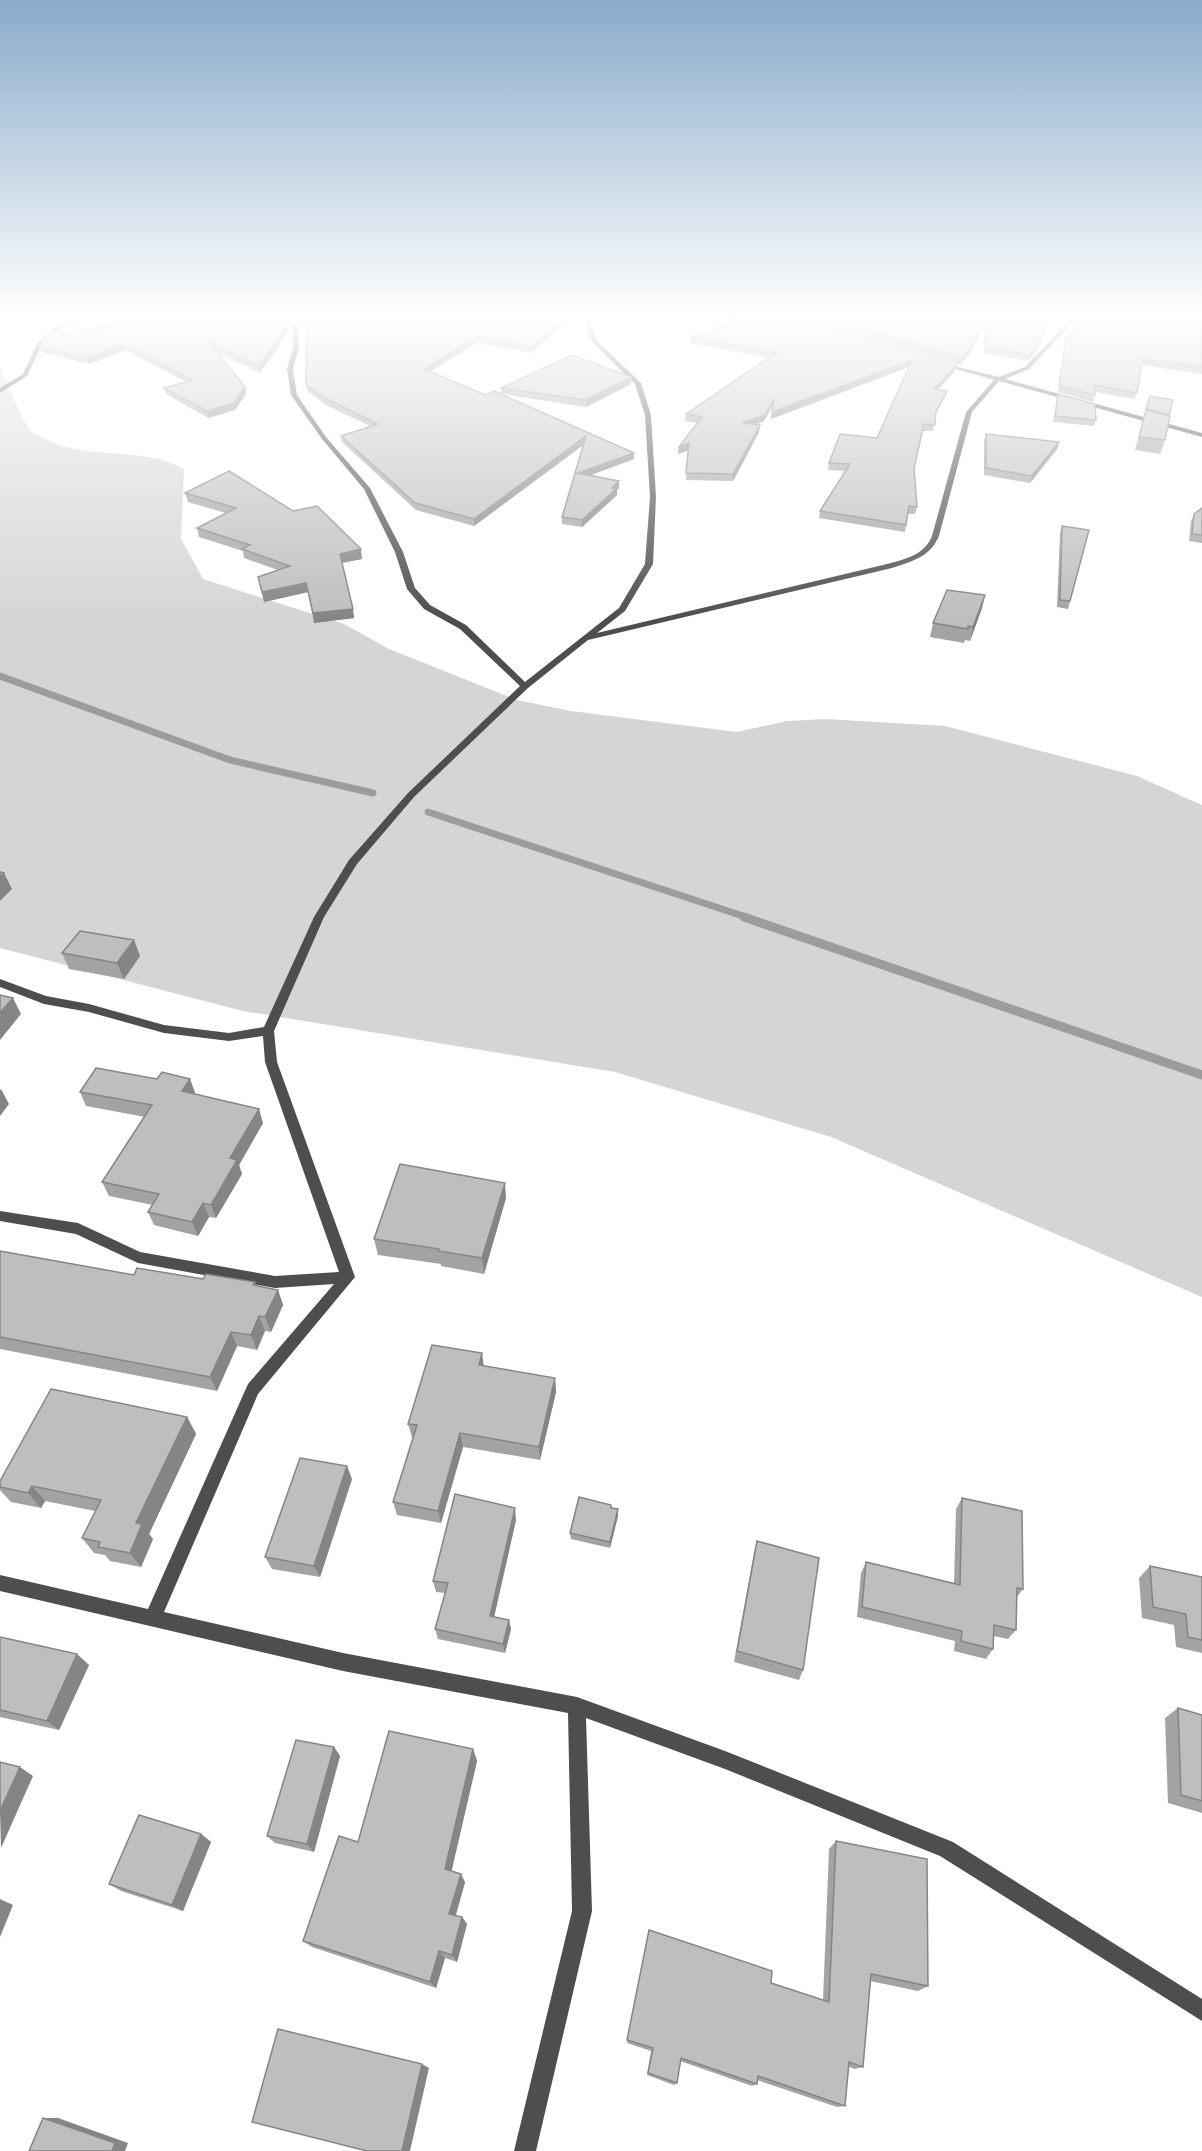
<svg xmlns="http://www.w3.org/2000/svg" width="1202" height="2151" font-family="Manrope,sans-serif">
<rect width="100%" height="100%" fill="#fff"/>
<path fill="#d5d5d5" d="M0,366C10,385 17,413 30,430C33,434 41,436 45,439C91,462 141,445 184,469L181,539L203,579L344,624L389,649L517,700L571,711L737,732L787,721L826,719L945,726L1137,776L1202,805V1297L831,1137L615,1072L243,1011L0,948Z"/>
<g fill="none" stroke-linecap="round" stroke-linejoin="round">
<g stroke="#9c9c9c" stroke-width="7">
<path d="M0,676L230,760L373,793"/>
<path d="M428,812L749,918"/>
</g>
<path stroke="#9c9c9c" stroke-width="9" d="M744,917L1202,1075"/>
<g fill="#4e4e4e" fill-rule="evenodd">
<path d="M81,318H93L70,323L59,329L43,343L27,376L0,393V388L23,374L38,342L55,327L67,321Z"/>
<path d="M285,318H290L298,328L299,348L293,369L297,395L326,437L370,488L403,552L415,588L430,605L466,625L525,682L619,608L645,564L650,497L645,415L635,384L596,346L589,336L585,321L587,318H592L591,321L595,336L600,344L641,383L651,415L656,497L653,564L625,611L597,633L887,564C906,559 924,555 932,536L966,412L994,380L938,364V362L999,377L1025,367L1072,318H1077L1029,369L1005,379L1202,433V437L999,381L972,412L939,536C930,557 913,561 892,568L588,640L528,688L414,797L357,864L324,917L274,1031L277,1062L355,1277L258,1394L164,1612L343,1653L577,1697L725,1751L953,1842L1202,1999V2021L940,1856L725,1769L586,1718L592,1911L536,2151H514L572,1911L568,1713L343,1671L0,1591V1575L148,1609L248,1384L334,1284L275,1288L138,1263L76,1234L0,1221V1211L78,1223L140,1252L275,1276L339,1272L265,1062L263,1036L229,1041L164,1033L89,1012L44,1004L0,987V979L46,996L89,1004L164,1025L229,1033L264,1027L314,917L349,860L408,793L520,686L460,629L424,609L407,589L395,552L364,489L322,439L291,395L287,369L293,348L292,328Z"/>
</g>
</g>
<g fill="#a3a3a3">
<path d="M111,318H286L289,323L290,329L260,373L217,352L245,387L246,394L235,410L208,418L166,394L164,388L186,382L125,350L89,364L41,352L39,346L114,326Z"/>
<path d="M307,318H572L531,353L476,343L430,372L485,395L501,394V388L631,377V384L586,407L502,394L634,459L590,475L619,481V488L617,490V495L582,527L562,524V517L583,445L474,526L416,510L342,442L341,436L370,426L328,406L307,391L306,385Z"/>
<path d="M674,318H801L956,365L954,372L938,390L945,397L935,416L933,431H923L914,469L917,507L915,514H908L905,532L819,518L820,511L846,471L828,470L829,463L877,438L909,367L771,419L773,406L764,421L756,425L759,432L733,481L686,480L688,450L678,454L679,447L698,423L685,421L686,414L769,358L690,343L691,337L729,325Z"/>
<path d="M805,318H1048L1037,351L1028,361L984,353V326L968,356L960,365Z"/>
<path d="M1202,318V374L1142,365L1135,399L1095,392L1093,402L1058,392L1066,338Z"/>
<path d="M1058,394L1096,420L1094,426L1053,422Z"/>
<path d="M1150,396L1173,400L1165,440L1160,454L1135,450Z"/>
<path d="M986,434L1059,442L1057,449L1030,483L984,475V441Z"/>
<path d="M229,471L362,559L342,563L354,618L314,623L308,592L264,602L258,577L278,570L244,558L243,551L199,537L197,528L226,513L188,502L185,493Z"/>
<path d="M1202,508V543L1189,541L1191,521L1194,514Z"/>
<path d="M1062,526L1089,530L1068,609L1057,607L1060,533Z"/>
<path d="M985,595L982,608L970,641L965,640L964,643L930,637L933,623Z"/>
<path d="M134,940L140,956L124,979L69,969L62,953Z"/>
<path d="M157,1079H190L195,1093V1094L263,1123L239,1165L242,1174L216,1218L209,1217L198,1236L154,1225L148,1212L153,1205L109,1196L102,1182L145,1117L86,1106L80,1092Z"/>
<path d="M506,1198L484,1274L441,1266V1264L378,1255L374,1239Z"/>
<path d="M0,1251L134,1275L255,1282L256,1286L278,1290L283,1305L271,1332L265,1331L257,1350L237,1346L217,1391L0,1349Z"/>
<path d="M484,1366L555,1378L556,1392L540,1460L463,1447L441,1523L397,1515L393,1502L413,1438L412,1437L408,1424Z"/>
<path d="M187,1417L196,1434L149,1534L153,1539L141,1567L110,1561L105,1555L94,1553L82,1538L95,1511L45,1501L41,1508L11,1502L0,1490V1481Z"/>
<path d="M352,1479L320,1577L272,1569L265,1557Z"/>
<path d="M962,1498L1023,1589L1017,1597L1016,1630L1008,1639L994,1636L993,1649L986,1659L954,1651L955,1641L857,1617L861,1573L866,1562L954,1583L956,1509Z"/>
<path d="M611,1505V1508L618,1509V1516L610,1548L571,1539L570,1533Z"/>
<path d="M516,1520L494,1617L511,1629L505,1653L438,1639L435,1629L445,1593L436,1592L433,1581Z"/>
<path d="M757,1541L803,1670L799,1680L734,1662L754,1553Z"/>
<path d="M1150,1566L1202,1577V1653L1176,1647L1174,1625L1142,1618L1139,1578Z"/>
<path d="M0,1637L89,1665L59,1730L0,1717Z"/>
<path d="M1178,1708L1202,1715V1813L1168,1803L1165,1718Z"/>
<path d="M334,1747L340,1756L314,1852L275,1843L267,1836Z"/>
<path d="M473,1749L477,1761L451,1871L465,1882L456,1915L462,1917L467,1924L457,1962L445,1958L436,1988L312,1947L303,1941L358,1842Z"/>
<path d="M201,1834L211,1842L183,1911L121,1891L109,1884Z"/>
<path d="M836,1841L928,1986L918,1991L870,1981L863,2067L855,2069L849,2067L845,2106L837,2107L757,2080V2084L752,2086L680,2061L677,2083L674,2085L647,2075L651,2051L627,2043L649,1930L771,1983L823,2000L829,1849Z"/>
</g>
<g fill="#858585">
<path d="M565,318H572L531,353V347Z"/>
<path d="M1048,318L1037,351L1028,361L1029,355Z"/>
<path d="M986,320L984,326L968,356L960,365L962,358Z"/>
<path d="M289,323L290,329L260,373L259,366Z"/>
<path d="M476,337V343L424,375V369Z"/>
<path d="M123,344L125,350L89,364L87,358Z"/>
<path d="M912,360L911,366L771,419L772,412Z"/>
<path d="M956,365L954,372L933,395L934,389Z"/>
<path d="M631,377V384L586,407V400Z"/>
<path d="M245,387L246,394L235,410L208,418L207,411Z"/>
<path d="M947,391L945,397L934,417L936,411Z"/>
<path d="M774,399L773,405L764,421L742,430V423Z"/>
<path d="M760,425L759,432L733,481V474Z"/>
<path d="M586,436V443L474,526V519Z"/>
<path d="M1059,442L1057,449L1030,483L1032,476Z"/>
<path d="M689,443V450L678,454L679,447Z"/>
<path d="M634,453V459L578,480V473Z"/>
<path d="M619,481V488L617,490V495L582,527V520L612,488Z"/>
<path d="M361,549L362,559L341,563L340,554Z"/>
<path d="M306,583L308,592L264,602L262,592Z"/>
<path d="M985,595L982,608L970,641L973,627Z"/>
<path d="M353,609L354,618L314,623L313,613Z"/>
<path d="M4,873L12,889L0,901V877Z"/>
<path d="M134,940L140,956L124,979L117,963Z"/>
<path d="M13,998L21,1014L0,1040V1013Z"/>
<path d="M190,1079L195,1093L187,1105L182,1091Z"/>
<path d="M1,1089L9,1104L0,1116V1090Z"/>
<path d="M259,1109L263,1123L239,1165L242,1174L216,1218L211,1205L230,1158Z"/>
<path d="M505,1183L506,1198L484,1274L482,1258Z"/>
<path d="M203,1203L209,1217L198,1236L192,1222Z"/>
<path d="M278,1290L283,1305L271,1332L265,1317Z"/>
<path d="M259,1316L265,1331L257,1350L251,1335Z"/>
<path d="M231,1332L237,1346L217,1391L210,1377Z"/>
<path d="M482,1353L484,1367L479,1365Z"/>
<path d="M555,1378L556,1392L540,1460L539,1447Z"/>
<path d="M187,1417L196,1434L149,1534L153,1539L141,1567L130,1553L136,1523Z"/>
<path d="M460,1433L463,1447L441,1523L438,1511Z"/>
<path d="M347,1466L352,1479L320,1577L314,1566Z"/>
<path d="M32,1486L45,1501L41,1508L28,1493Z"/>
<path d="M515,1508L516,1520L492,1626L490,1616Z"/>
<path d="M618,1509V1516L610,1548V1542Z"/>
<path d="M509,1620L511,1629L505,1653L503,1644Z"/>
<path d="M77,1654L89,1665L59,1730L47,1721Z"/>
<path d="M334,1747L340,1756L314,1852L307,1844Z"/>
<path d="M473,1749L477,1761L450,1878L445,1869Z"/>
<path d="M20,1767L33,1776L1,1848L0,1811Z"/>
<path d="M201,1834L211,1842L183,1911L172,1905Z"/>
<path d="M461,1874L465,1882L454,1921L449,1914Z"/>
<path d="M0,1899L13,1905L0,1937Z"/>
<path d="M462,1917L467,1924L457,1962L452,1955Z"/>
<path d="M439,1951L445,1958L436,1988L430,1982Z"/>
<path d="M422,2064L429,2068L410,2151H402Z"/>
<path d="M43,2118H58L128,2143L125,2151H112Z"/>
</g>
<g fill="#bebebe" stroke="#858585" stroke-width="1.5">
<path d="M112,318H286L289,323L259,366L210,343L245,387L234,403L207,411L164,388L193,380L123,344L87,358L39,346L49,333L115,326Z"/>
<path d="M307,318H565L531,347L476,337L424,369L485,395L494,391L634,453L578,473L619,481L612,488H617L582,520L562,517L586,436L474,519L415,503L341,436L378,424L327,399L306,385Z"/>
<path d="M724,318H801L956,365L934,389L947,391L936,411L935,425L924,424L914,468L917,507L909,506L906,525L820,511L850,464L829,463L840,434L877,438L912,360L772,412L774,399L765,415L742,423L760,425L733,474L686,473L689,443L679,447L702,417L686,414L776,353L691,337L744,321Z"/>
<path d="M826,318H1048L1039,345L1029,355L986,347V320L969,350L962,358Z"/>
<path d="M1082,318H1202V367L1143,359L1137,393L1094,385L1095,395L1059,386L1066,338Z"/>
<path d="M572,355L631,377L586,400L501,388Z"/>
<path d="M1058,394L1095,404L1096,420L1055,416Z"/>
<path d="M1150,396L1173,400L1169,415L1146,409Z"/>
<path d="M1146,410L1170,416L1165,440L1139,437Z"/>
<path d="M986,434L1059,442L1032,476L986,468Z"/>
<path d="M229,471L293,511L317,506L361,549L340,554L353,609L313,613L306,583L262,592L258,577L290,566L242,549L250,545L197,528L236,508L185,493Z"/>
<path d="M1202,508V535L1192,534L1194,514Z"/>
<path d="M1062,526L1089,530L1070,601L1060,600Z"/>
<path d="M947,590L985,595L973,627L968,626V629L933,623Z"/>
<path d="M0,872L4,873L0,877Z"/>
<path d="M80,931L134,940L117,963L62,953Z"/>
<path d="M0,995L13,998L0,1013Z"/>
<path d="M96,1068L157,1079L162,1072L190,1079L182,1091L259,1109L230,1158L237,1160L211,1205L203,1203L192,1222L148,1212L159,1194L102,1182L152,1105L80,1092Z"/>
<path d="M400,1164L505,1183L482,1258L438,1251L439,1249L374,1239Z"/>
<path d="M0,1251L134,1275L137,1268L203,1279L206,1274L255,1282L253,1285L278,1290L265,1317L259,1316L251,1335L231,1332L210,1377L0,1337Z"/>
<path d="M432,1345L482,1353L479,1365L555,1378L539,1447L460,1433L438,1511L393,1502L417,1425L408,1424Z"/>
<path d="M51,1389L187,1417L136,1523L142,1524L130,1553L98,1547L100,1542L82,1538L101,1500L32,1486L28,1493L0,1487V1481Z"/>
<path d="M300,1458L347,1466L314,1566L265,1557Z"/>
<path d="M455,1494L515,1508L490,1616L509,1620L503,1644L435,1629L448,1583L433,1581Z"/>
<path d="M579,1497L611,1505V1508L618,1509L610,1542L570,1533Z"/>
<path d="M962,1498L1022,1511L1023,1589L1017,1588L1016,1630L994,1625L993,1649L961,1641L962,1631L862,1607L866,1562L960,1585Z"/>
<path d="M757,1541L819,1558L803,1670L737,1651Z"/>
<path d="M1150,1566L1202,1577V1640L1188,1637L1186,1614L1153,1607Z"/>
<path d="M0,1637L77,1654L47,1721L0,1710Z"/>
<path d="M1178,1708L1202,1715V1801L1181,1795Z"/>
<path d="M389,1731L473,1749L445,1869L461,1874L449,1914L462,1917L452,1955L439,1951L430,1982L303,1941L339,1836L358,1842Z"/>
<path d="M296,1740L334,1747L307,1844L267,1836Z"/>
<path d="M0,1762L20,1767L0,1811Z"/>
<path d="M139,1815L201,1834L172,1905L109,1884Z"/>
<path d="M836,1841L927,1859L928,1986L871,1974L863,2067L849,2062L845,2106L758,2076L757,2084L681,2058L677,2083L648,2073L653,2048L627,2040L649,1930L772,1971L771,1983L829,2002Z"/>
<path d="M278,2029L422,2064L402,2151H367L252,2122Z"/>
<path d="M43,2118L115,2143L112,2151H29Z"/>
</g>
<linearGradient id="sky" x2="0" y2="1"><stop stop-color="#89aaca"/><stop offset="0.51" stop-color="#fff"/><stop offset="1" stop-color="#fff" stop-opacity="0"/></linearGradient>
<rect width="1202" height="619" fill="url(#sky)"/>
</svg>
